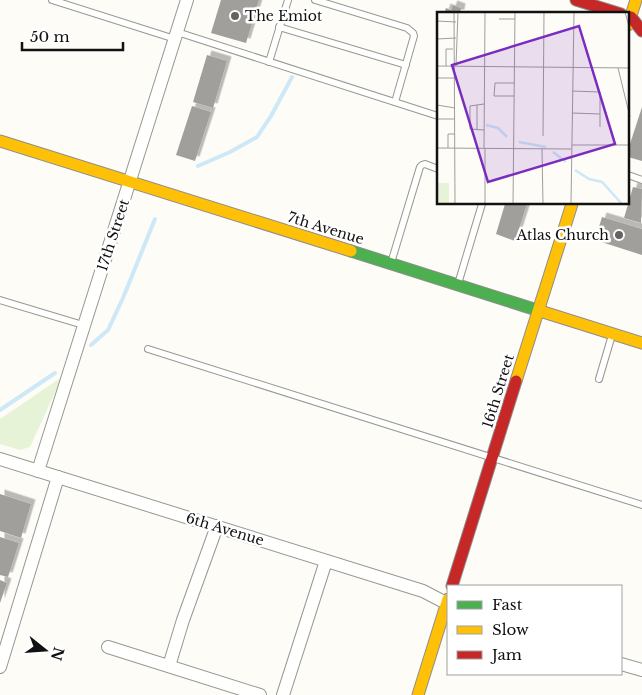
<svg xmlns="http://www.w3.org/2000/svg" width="642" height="695" font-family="'Libre Baskerville',serif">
<defs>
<filter id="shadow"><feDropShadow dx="4.5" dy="-4.5" stdDeviation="0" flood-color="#0004"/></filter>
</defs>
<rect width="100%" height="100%" fill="#fdfcf7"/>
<path fill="#e7f3d7" d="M62,377L30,447L20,450L0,444V419Z"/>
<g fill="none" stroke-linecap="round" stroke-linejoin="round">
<g stroke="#cde8f7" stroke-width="4">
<path d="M198,166L230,152L257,137L271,116L292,77"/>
<path d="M91,345L108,330L123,298L155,219"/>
<path d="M0,410L55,373"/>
</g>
</g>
<g fill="#a19f9c" filter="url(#shadow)">
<path d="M221,0H259L246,43L211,33Z"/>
<path d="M453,5L461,8L460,14H444L446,8L451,10Z"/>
<path d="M207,55L227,61L213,108L193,102Z"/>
<path d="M192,106L211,112L195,161L176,155Z"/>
<path d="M642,107V161L628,157V150Z"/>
<path d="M633,187L642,189L641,223L624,218Z"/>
<path d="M505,204H527L515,241L496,234Z"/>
<path d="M602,217L642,229V255L595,240Z"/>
<path d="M0,494L31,504L21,538L0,531Z"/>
<path d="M0,537L19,543L8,577L0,575Z"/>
<path d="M0,580L7,583L0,603Z"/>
</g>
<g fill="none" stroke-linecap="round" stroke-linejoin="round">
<g stroke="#979795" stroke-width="8">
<g id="lane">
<path d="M52,0L175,39"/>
<path d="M315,0L407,28L413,33L414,36L395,102"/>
<path d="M279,27L406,65"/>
<path d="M177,32L438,116"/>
<path d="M269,62L288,0"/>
<path d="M628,175L642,180"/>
<path d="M391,263L420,167L422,165L425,164L438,169"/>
<path d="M458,284L482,204"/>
<path d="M0,300L83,325"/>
<path d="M148,349L642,505"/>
<path d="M599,379L612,335"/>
</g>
</g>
<g stroke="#979795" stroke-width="14">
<g id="street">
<path d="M0,459L423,591L448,604"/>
<path d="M38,471L187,0"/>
<path d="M108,647L260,695"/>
<path d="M621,664L642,670"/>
<path d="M169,666L183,620L217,526"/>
<path d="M0,667L58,477"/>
<path d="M283,695L326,561"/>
</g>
</g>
<g stroke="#8e8d8b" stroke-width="13">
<path id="fast" d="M351,251L540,311"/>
</g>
<g stroke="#8e8d8b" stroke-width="13">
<g id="slow">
<path d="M628,25L636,0"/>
<path d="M0,141L351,251"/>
<path d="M540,311L642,343"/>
<path d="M516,381L572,204"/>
<path d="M418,695L448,599"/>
</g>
</g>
<g stroke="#8e8d8b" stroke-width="13">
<g id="jam">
<path d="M576,0L621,14"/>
<path d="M631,17L642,31"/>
<path d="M452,586L516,381"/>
</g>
</g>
<use href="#lane" stroke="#fffffe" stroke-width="6"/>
<use href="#street" stroke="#fffffe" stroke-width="12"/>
<use href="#fast" stroke="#4caf50" stroke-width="11"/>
<use href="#slow" stroke="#ffc107" stroke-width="11"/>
<use href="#jam" stroke="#c62828" stroke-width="11"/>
</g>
<g fill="#646362" stroke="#fff" stroke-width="2">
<circle cx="235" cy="16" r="5"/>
<circle cx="619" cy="235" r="5"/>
</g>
<g text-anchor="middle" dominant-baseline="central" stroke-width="5" stroke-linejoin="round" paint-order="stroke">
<g font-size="14" fill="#111" stroke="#fff" text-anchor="start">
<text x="245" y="16">The Emiot</text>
<text x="609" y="235" text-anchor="end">Atlas Church</text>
</g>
<g font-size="14" fill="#111" stroke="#fff">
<text transform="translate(326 228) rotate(17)">7th Avenue</text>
<text transform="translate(113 235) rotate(-72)">17th Street</text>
<text transform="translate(498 391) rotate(-73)">16th Street</text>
<text transform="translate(225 529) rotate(17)">6th Avenue</text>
</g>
</g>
<g transform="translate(437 12)">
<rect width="192" height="192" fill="#fdfcf7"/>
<path d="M0,171H12V192H0Z" fill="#e7f3d7"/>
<path fill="none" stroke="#cde8f7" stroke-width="2.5" d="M49,113L61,116L70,125M82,130L109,135M116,140L129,150M138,158L152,167L165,170L185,192"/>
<path fill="none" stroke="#9f9e9b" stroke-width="1" d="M17,0L18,192M188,0L193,18M62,7H78M0,9L19,10M0,27L19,26M0,54L193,56M9,54V37H16M19,54L21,0M181,56L193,105M0,66H18M135,79L163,80V115M77,84H57L58,71H77M0,93L18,96M40,93V118M135,101L163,102M0,107H18M47,118L33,117V94L47,92M106,124L107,0M135,133H193M0,136L134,137M11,136V122H18M47,136L48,0M105,137L106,192M48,192V136M76,192L78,0M134,192L137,0"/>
<path fill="#7b2cbf" fill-opacity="0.15" stroke="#7b2cbf" stroke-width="2.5" d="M142,14L178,132L51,170L15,53Z"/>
<rect width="192" height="192" fill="none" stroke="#111" stroke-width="2.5"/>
</g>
<rect x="447" y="585" width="175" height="90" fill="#ffffff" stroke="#a0a0a0"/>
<rect x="457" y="601" width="25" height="8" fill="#4caf50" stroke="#a0a0a0"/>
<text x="492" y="610" font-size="15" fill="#111111">Fast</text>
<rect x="457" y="626" width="25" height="8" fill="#ffc107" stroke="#a0a0a0"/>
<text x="492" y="635" font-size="15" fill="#111111">Slow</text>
<rect x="457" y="651" width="25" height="8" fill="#c62828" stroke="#a0a0a0"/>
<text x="492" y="660" font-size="15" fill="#111111">Jam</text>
<g transform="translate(45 650) rotate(107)" stroke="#ffffff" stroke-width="4" paint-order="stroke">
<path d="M0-4L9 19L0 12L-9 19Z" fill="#111111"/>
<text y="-8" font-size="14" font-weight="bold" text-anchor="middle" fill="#111111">N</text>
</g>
<path d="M22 42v8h101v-8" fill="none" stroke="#111111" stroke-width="2.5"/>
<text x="30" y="42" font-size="15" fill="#111111" stroke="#ffffff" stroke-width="4" paint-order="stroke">50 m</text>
</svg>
